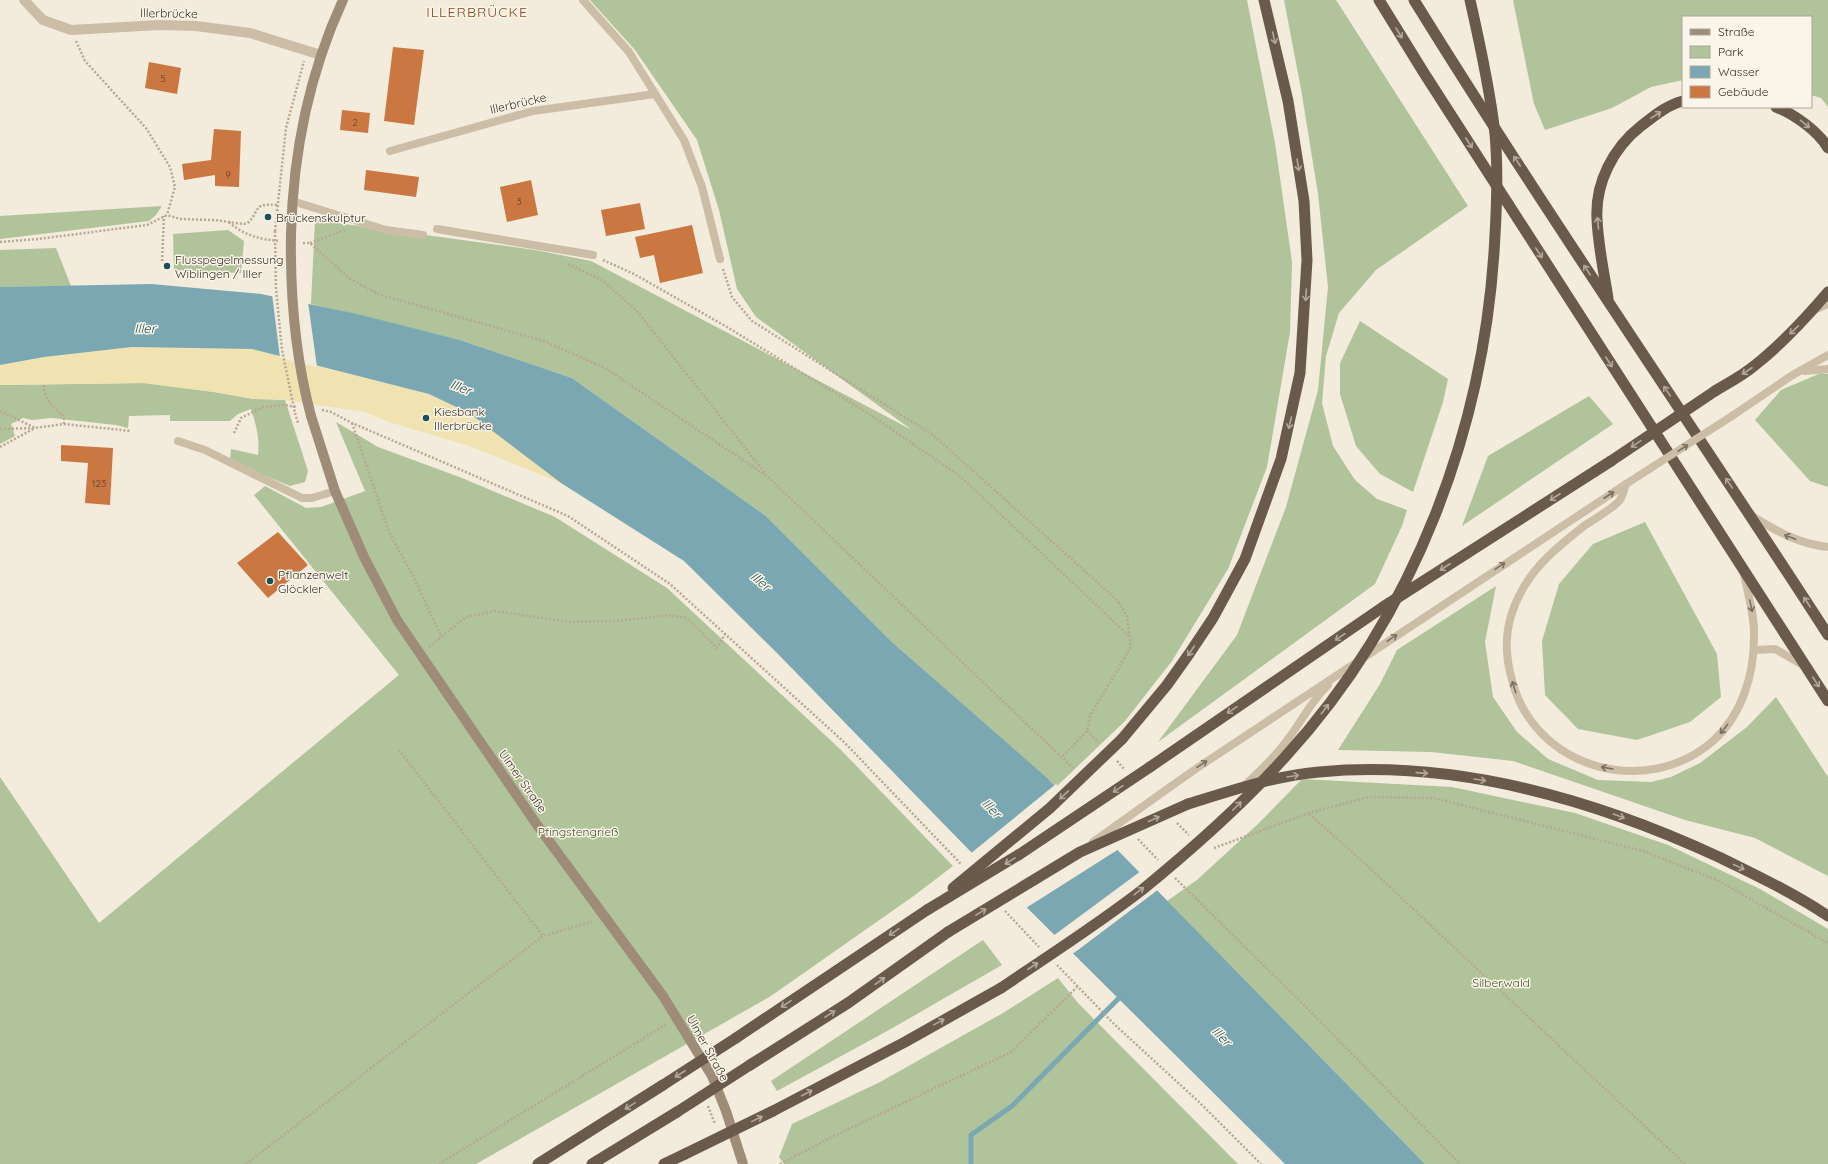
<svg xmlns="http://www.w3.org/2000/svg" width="1828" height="1164" font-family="Quicksand,sans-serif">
<rect width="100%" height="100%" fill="#f3ebdc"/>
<g fill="#b0c39b">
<path d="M590,0H1247L1275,143L1292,262L1290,332L1267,467L1228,569L1172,661L1125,721L1056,787L893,643L766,516L572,378L460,340L311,304L315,220L535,250L591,261L912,430L756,317L737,289L719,210L697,140L635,50Z"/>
<path d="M1284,0H1336L1468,206L1376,270L1339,313L1326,356L1322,403L1333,446L1355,480L1377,499L1407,510L1402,526L1375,584L1158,742L1237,635L1286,507L1318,390L1328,287L1318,194L1301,89Z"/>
<path d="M1513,0H1828V107L1821,98L1811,95V17H1683V80L1651,87L1612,108L1545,130L1534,104Z"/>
<path d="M162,206L156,215L149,221L0,239V216Z"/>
<path d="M228,230L244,241L241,273L174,270L173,234Z"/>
<path d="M56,248L71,286L0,287V250Z"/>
<path d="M1360,321L1448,379L1443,402L1413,492L1380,474L1356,446L1340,394V363Z"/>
<path d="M1821,373L1828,374V487L1810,481L1755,420L1781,390Z"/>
<path d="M144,383L214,392L254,399L285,400L308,471L305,482L290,486L230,461L231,449L258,455C260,439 256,424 251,409L238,414L230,421H170V415L129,416L128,428L116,425L51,418L32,420L23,418L11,424L15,436L0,444V385Z"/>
<path d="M1589,396L1613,424L1462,526L1488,456Z"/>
<path d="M336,422L378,447L462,478L555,517L667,588L840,749L953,866L915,895L771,996L476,1164H0V777L99,923L399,675L254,495L265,486L306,508L321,507L365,491Z"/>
<path d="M1645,522L1717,654L1721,697L1690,722L1637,740L1578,729L1545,695L1542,641L1559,584L1593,544Z"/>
<path d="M1496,586L1485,642L1493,697L1517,732L1548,759L1598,780L1651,782L1671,777L1700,763L1747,727L1776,697L1828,777V876L1755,838L1685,820L1513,761L1431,752L1338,750L1380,684L1397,650Z"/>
<path d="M1302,779L1452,787L1575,813L1668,845L1760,889L1828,929V1164H1425L1167,901L1197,880L1259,823Z"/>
<path d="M983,940L1002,965L889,1030L777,1091L771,1081Z"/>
<path d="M1058,978L1078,1003L1238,1164H784L779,1157L792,1124L880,1082L1003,1013Z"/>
</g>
<path fill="#f0e3b1" d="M132,347L252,349L429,394L469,413L561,483L472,447L389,422L365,412L278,399H254L214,392L144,383L0,385V365L44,357Z"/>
<path fill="#7aa7b1" d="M151,284L261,294L357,314L460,340L572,378L766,516L893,643L1047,778L1425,1164H1285L972,853L777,653L684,561L561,483L469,413L429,394L252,349L132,347L44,357L0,365V287Z"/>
<g fill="#f3ebdc">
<path d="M272,294L308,302L317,367L280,358Z"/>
<path d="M1056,784L1119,849L1026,908L970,854Z"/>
<path d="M1141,871L1159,889L1078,950L1072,954L1053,936Z"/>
</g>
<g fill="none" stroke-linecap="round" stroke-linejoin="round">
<path stroke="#7aa7b1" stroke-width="5" d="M971,1164V1135L1012,1106L1123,994"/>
</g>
<g fill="#ca7742">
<path d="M393,47L424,50L414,125L384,121Z"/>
<path d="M149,62L181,68L177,94L145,88Z"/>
<path d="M342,110L370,113L368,133L340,130Z"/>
<path d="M214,129L241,131L239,187L215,186V175L184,180L182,164L211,160Z"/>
<path d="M366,170L419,177L416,197L364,190Z"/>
<path d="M531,180L538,215L507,222L500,187Z"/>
<path d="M640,203L645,229L606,236L601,210Z"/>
<path d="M692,225L703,273L660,283L654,255L640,258L635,237Z"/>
<path d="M61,445L113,448L110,505L85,503L88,463L61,461Z"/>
<path d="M278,532L308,565L268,598L237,563Z"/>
</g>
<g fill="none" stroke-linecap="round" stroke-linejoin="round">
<g stroke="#b8a791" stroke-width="2.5" stroke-dasharray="2 2" stroke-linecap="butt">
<path d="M76,41L85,61L146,128L170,167L175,187L167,215"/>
<path d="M229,222C243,235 259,239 278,241"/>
<path d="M275,231L286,128L304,61"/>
<path d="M0,242L38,239L147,225L167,215L180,219L214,220L244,224L249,222C260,209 254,203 277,205"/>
<path d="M303,243H310L350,279L381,295L544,341L605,368L767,476L1074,769"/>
<path d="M310,243L345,230"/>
<path d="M603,260L634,274L727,327L866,412L960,476L1129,636"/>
<path d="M162,261L164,216"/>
<path d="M568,264L603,281L637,311L765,473"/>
<path d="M723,269L732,297L752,321L933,435L1117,600L1127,616L1131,647L1090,716L1087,731L1062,757"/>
<path d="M44,385C44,401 54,407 64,417V424"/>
<path d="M322,410L331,412L352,423L568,516L670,584L844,742L961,864"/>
<path d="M0,411L35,428"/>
<path d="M295,413L298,423"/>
<path d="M352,423L389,532L414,578L441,636"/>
<path d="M0,429L35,428L64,424L131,431"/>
<path d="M234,433L241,418L263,407L284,405L297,407"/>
<path d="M0,447L35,428"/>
<path d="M429,647L466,617L495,611L570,622L616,621L667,615L687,618L717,648L725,634"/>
<path d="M1087,731L1099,743"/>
<path d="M399,750L543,936"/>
<path d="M1117,761L1124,769"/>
<path d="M1309,814L1360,859L1685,1164"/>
<path d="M1177,823L1189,835"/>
<path d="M1138,839L1158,860"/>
<path d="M1214,848L1309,813L1369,797L1434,798L1643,851L1717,880L1828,943"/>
<path d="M1175,878L1304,1005L1460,1164"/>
<path d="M1005,911L1039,947"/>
<path d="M1057,965L1114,1024L1199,1102L1261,1164"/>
<path d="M708,1106L715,1124"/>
<path d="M246,1164L543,936L594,921"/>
<path d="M439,1164L667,1024"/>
<path d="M780,1164L836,1135L1011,1052L1077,987"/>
</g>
<g stroke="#ccbda7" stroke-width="8">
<path d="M583,0L629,52L684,140L702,187L720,259"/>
<path d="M390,151L533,111L655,94"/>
<path d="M292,201L386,230L423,235"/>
<path d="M437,229L593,255"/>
<path d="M1814,310L1828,304"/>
<path d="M1805,371L1828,369"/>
<path d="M1732,416L1791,376L1828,355"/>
<path d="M178,441L205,450L302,498H312L335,491"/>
<path d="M1626,484C1624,489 1623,495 1620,500C1615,507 1593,520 1584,526C1552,551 1523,575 1511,616C1505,636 1506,659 1512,680C1534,768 1645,800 1713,741C1742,715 1754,675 1754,637C1755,616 1748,595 1744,574"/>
<path d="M1752,516C1776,531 1799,544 1828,547"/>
<path d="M1754,650L1775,649L1803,665"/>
<path d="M1244,786C1260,771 1275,757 1288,739C1302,721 1311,701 1328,685"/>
<path d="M1170,787L1200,766L1626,484"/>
</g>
<path stroke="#ccbda7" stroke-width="10" d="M24,0L43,20L71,30L159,25L196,26L250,33L321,55"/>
<g stroke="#9f8c78" stroke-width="10">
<path d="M291,234C293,153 309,74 343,0"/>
<path d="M311,416L335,491L364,557L397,620L535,822L663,996L712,1076L726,1111L743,1164"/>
</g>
<g stroke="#6a5a4c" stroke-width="11">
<path d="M1379,0L1424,73L1828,701"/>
<path d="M1414,0C1547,215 1691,423 1828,635"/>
<path d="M1776,107C1794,114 1818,131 1828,148"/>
<path d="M1608,298C1604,273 1598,245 1597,219C1595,183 1613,148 1641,126C1654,116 1667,105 1683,101"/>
<path d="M1715,391C1728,383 1742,376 1754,366C1782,344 1805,319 1828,292"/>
<path d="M1122,739L1167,685L1189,654L1213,618L1245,559L1281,459L1300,373L1307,260L1304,201L1288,101L1264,0"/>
<path d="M1150,767L1383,607L1611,461"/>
<path d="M1188,804C1230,791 1274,776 1319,772C1457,759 1596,800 1721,858C1757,876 1794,893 1828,916"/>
<path d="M736,1038L927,910"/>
<path d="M750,1065L848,1003L948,932"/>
<path d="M773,1111L905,1042L1001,988"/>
<path d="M538,1164L663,1085"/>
<path d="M592,1164L677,1112"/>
<path d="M664,1164L685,1154"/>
</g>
<path stroke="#b8a791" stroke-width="2.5" stroke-dasharray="2 2" stroke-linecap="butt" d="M275,231L276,289L282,350L295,413"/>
<g stroke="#ccbda7" stroke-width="8">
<path d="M1626,484L1732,416"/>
<path d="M1093,842L1170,787"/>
</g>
<path stroke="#9f8c78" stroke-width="10" d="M291,234C290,296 295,356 311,416"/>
<g stroke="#6a5a4c" stroke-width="11">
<path d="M1611,461L1715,391"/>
<path d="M953,888L1050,808L1122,739"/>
<path d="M927,910L1020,854L1150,767"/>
<path d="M948,932L1080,852L1188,804"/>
<path d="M1001,988C1048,956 1097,925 1142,890C1191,850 1243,804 1285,757C1415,615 1486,426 1495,235C1497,201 1498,167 1495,134C1490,89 1480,44 1470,0"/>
<path d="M663,1085L736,1038"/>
<path d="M677,1112L750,1065"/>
<path d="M685,1154L773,1111"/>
</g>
</g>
<defs><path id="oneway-shaft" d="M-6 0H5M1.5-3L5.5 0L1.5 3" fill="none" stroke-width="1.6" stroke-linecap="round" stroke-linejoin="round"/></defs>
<g stroke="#b2a89a">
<use href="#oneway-shaft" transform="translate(1399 33) rotate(59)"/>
<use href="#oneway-shaft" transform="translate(1274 38) rotate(77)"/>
<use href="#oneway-shaft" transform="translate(1656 115) rotate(-33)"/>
<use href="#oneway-shaft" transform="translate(1805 124) rotate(39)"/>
<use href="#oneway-shaft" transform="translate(1469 143) rotate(57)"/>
<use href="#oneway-shaft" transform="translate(1517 161) rotate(-123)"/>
<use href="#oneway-shaft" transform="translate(1298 165) rotate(81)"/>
<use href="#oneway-shaft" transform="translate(1598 223) rotate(-95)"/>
<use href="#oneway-shaft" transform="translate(1539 253) rotate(57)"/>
<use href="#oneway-shaft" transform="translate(1587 270) rotate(-123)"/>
<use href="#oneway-shaft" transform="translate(1306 295) rotate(93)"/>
<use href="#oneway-shaft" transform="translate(1794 330) rotate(136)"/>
<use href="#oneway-shaft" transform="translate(1609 362) rotate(57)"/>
<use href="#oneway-shaft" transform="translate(1747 371) rotate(147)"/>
<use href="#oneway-shaft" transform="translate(1667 391) rotate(-124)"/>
<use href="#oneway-shaft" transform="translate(1290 423) rotate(103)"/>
<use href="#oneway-shaft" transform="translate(1636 444) rotate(146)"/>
<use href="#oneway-shaft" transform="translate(1729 483) rotate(-124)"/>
<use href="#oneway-shaft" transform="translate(1555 497) rotate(147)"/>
<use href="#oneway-shaft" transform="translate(1445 567) rotate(147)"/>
<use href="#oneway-shaft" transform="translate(1807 602) rotate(-123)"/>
<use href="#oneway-shaft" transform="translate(1340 637) rotate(146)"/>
<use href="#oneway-shaft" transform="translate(1191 651) rotate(124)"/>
<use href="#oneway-shaft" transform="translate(1816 682) rotate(57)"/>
<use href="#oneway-shaft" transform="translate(1325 709) rotate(-53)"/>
<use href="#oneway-shaft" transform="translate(1232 710) rotate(146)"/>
<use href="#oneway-shaft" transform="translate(1422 773) rotate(4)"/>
<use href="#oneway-shaft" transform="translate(1293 776) rotate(-9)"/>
<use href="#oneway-shaft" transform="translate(1480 780) rotate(9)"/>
<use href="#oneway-shaft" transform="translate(1118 789) rotate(146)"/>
<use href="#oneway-shaft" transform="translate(1064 795) rotate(136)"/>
<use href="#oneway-shaft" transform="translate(1237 806) rotate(-45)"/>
<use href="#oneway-shaft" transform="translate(1619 816) rotate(20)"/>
<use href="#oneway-shaft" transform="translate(1154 819) rotate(-24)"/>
<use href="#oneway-shaft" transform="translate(1010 861) rotate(149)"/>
<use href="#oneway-shaft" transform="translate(1739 867) rotate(25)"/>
<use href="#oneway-shaft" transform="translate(1139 891) rotate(-38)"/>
<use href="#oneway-shaft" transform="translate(981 912) rotate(-31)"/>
<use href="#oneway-shaft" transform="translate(894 932) rotate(146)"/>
<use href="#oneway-shaft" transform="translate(1033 966) rotate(-33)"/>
<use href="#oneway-shaft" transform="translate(880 981) rotate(-35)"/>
<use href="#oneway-shaft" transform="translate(786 1004) rotate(146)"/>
<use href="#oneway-shaft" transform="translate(830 1014) rotate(-32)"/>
<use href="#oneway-shaft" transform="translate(939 1022) rotate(-29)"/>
<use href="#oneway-shaft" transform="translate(680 1074) rotate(147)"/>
<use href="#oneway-shaft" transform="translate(807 1093) rotate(-28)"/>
<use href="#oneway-shaft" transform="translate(630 1106) rotate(148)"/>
<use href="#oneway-shaft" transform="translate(757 1119) rotate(-26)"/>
</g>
<g stroke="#7b6f61">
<use href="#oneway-shaft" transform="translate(1683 448) rotate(-33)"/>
<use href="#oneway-shaft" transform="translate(1609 495) rotate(-33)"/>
<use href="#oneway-shaft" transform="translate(1790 537) rotate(-159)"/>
<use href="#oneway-shaft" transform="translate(1500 566) rotate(-34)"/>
<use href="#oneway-shaft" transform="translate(1751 606) rotate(78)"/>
<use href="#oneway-shaft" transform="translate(1392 638) rotate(-34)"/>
<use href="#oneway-shaft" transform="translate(1514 687) rotate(-107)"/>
<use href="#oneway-shaft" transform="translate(1724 729) rotate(129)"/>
<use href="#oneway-shaft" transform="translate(1202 764) rotate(-34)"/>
<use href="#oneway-shaft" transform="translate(1607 768) rotate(-170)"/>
</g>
<g fill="#1c4e5b" stroke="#faf5e8" stroke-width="1.5">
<circle cx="268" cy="217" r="4"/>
<circle cx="167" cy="266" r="4"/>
<circle cx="426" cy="418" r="4"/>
<circle cx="270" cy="581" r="4"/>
</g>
<g text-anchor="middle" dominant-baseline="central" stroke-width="3" stroke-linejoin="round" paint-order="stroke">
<g font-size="10" fill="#5c412e">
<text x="163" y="78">5</text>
<text x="355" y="122">2</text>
<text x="228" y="174">9</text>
<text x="519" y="201">3</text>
<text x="99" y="483">123</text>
</g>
<g font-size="12" fill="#382f28" stroke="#faf5e8">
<text transform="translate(169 13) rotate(1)">Illerbrücke</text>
<text transform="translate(518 103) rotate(-13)">Illerbrücke</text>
<text transform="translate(523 781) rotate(55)">Ulmer Straße</text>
<text transform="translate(708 1048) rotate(61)">Ulmer Straße</text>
</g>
<g font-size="12" fill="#382f28" stroke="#faf5e8" text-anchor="start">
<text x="276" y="217">Brückenskulptur</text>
<text x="175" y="259">Flusspegelmessung<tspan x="175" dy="14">Wiblingen / Iller</tspan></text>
<text x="434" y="411">Kiesbank<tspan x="434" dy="14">Illerbrücke</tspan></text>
<text x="278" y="574">Pflanzenwelt<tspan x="278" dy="14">Glöckler</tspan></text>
</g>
<g font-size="12" fill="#40572b" stroke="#faf5e8">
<text x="578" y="831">Pfingstengrieß</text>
<text x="1501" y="982">Silberwald</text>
</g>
<g font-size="13" font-style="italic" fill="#1c4e5b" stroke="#faf5e8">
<text x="145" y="328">Iller</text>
<text transform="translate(461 387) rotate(21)">Iller</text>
<text transform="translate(761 581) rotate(40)">Iller</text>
<text transform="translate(992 808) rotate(45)">Iller</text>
<text transform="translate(1222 1036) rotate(45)">Iller</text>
</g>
<g font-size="14" letter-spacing="1" fill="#8a471e" stroke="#faf5e8">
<text x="477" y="12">ILLERBRÜCKE</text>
</g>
</g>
<rect x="1682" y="16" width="130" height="92" fill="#faf5e8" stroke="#aca69b"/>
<rect x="1690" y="29" width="20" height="6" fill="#9f8c78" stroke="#aca69b"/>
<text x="1718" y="36" font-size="12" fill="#382f28">Straße</text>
<rect x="1690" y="46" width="20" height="12" fill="#b0c39b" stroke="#aca69b"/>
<text x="1718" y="56" font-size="12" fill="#382f28">Park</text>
<rect x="1690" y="66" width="20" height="12" fill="#7aa7b1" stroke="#aca69b"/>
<text x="1718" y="76" font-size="12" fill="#382f28">Wasser</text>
<rect x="1690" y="86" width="20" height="12" fill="#ca7742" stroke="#aca69b"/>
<text x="1718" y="96" font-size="12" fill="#382f28">Gebäude</text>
</svg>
